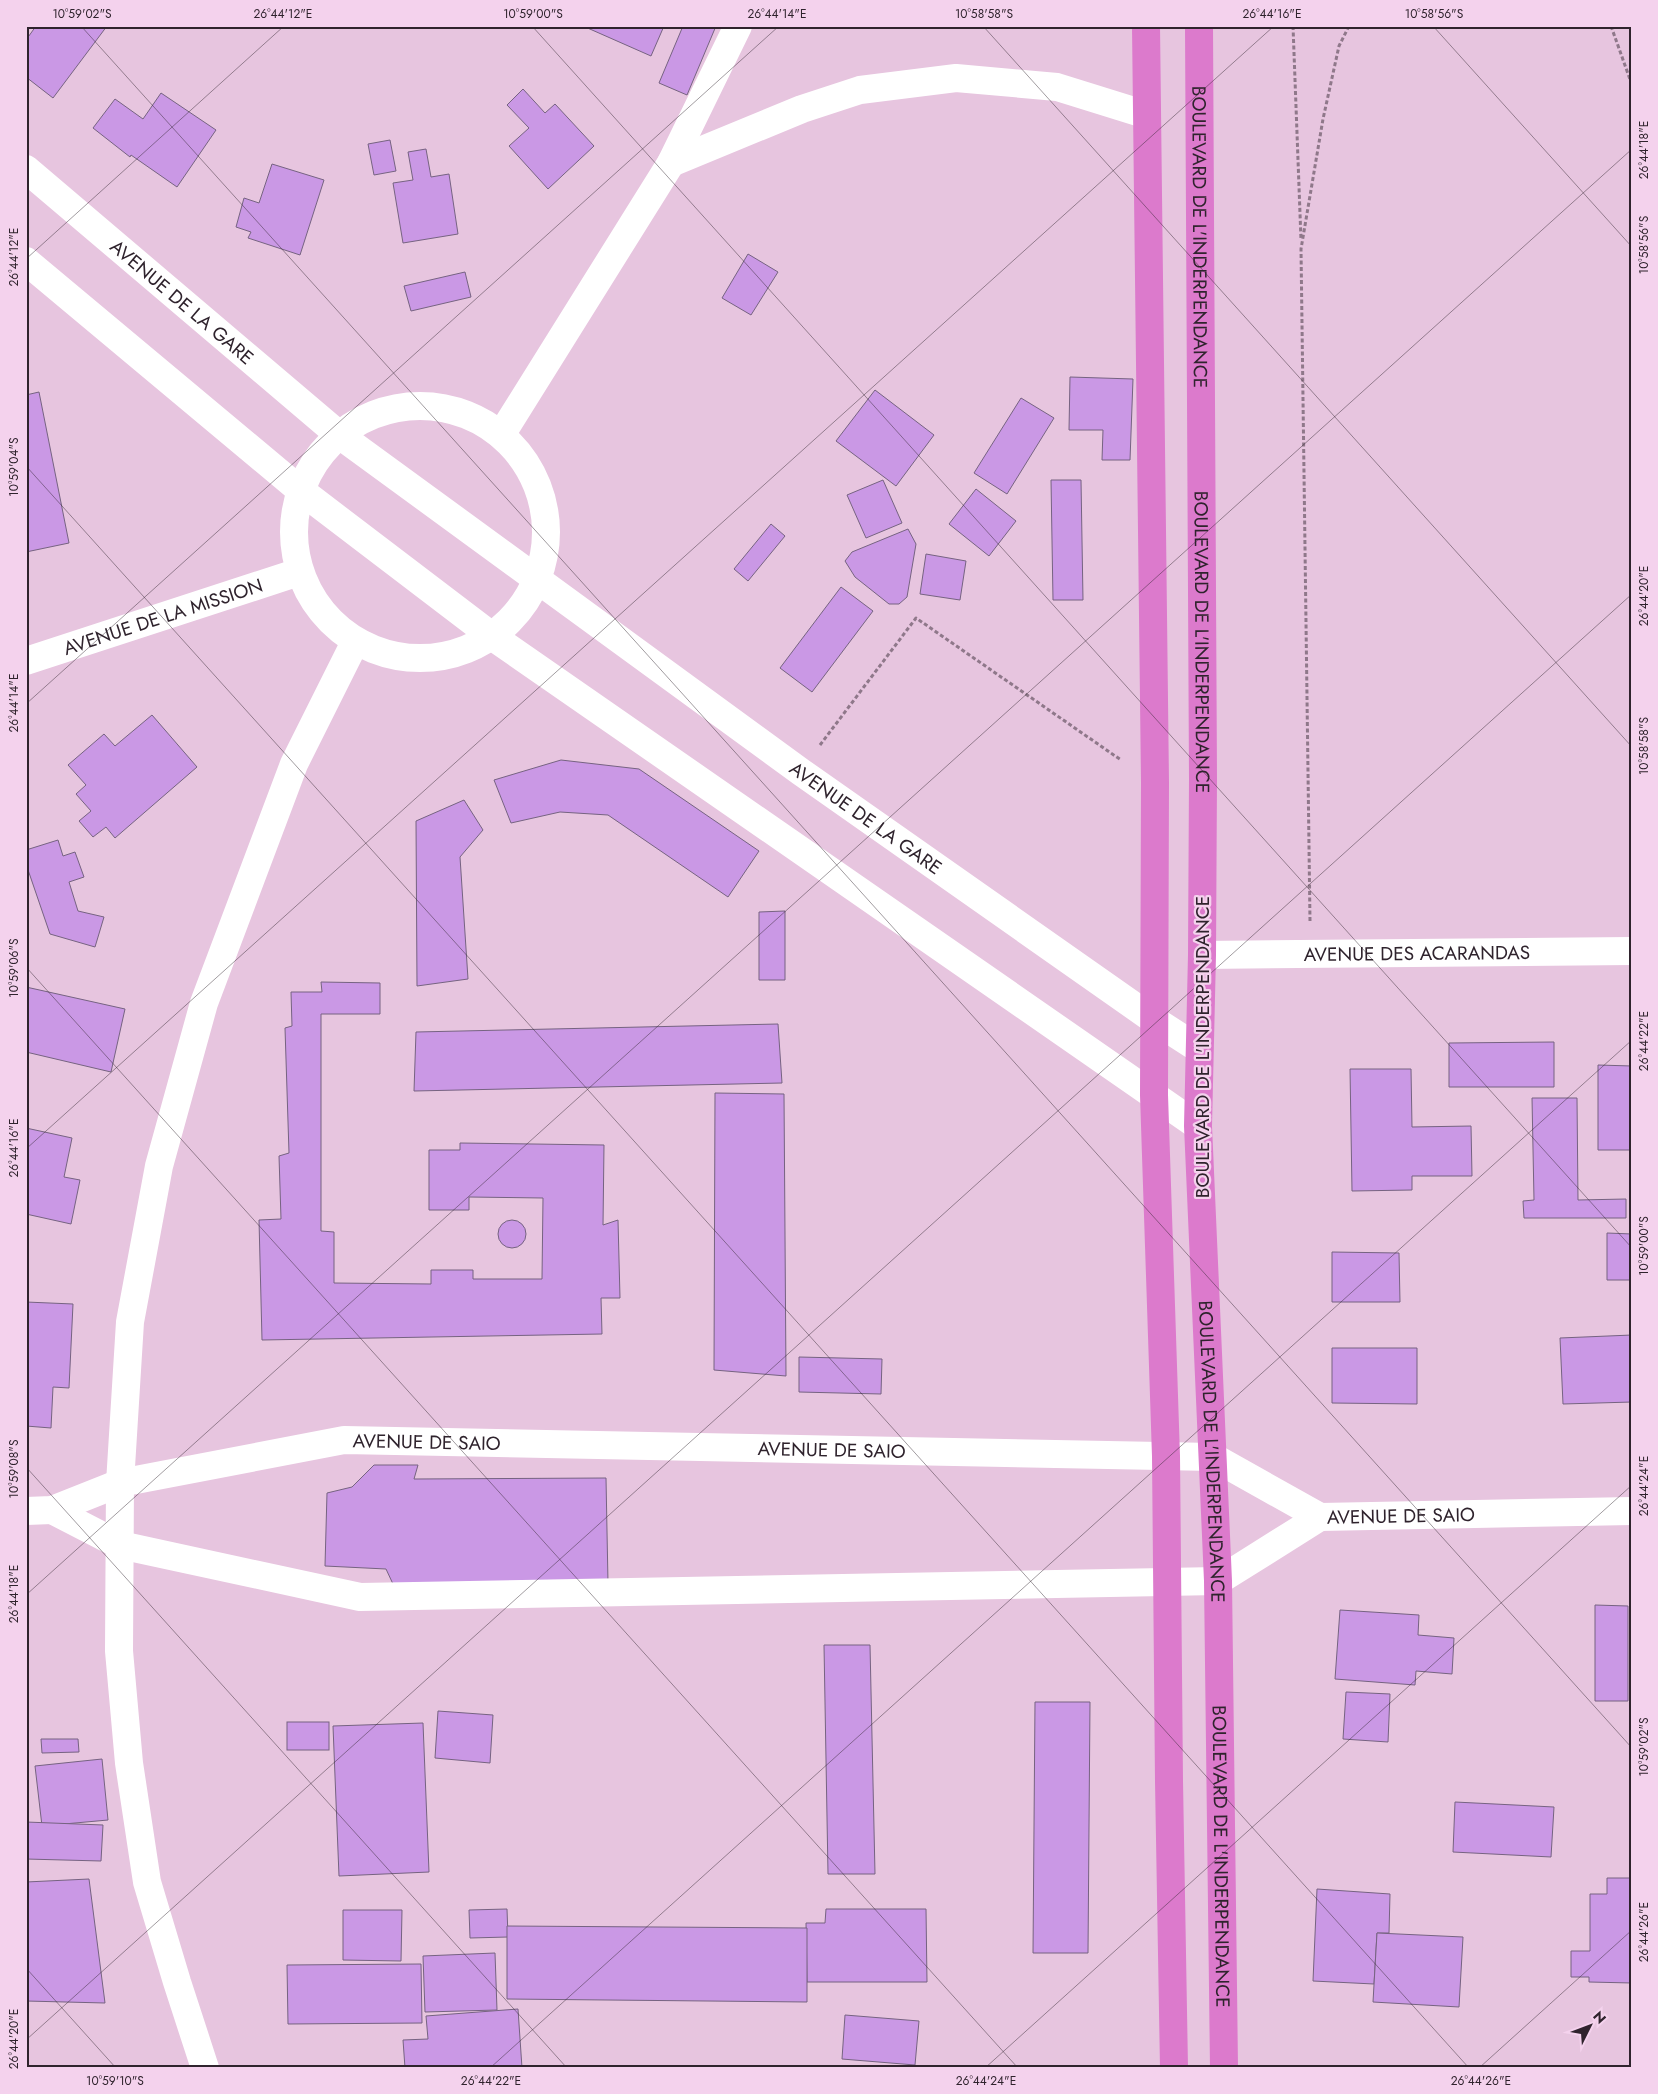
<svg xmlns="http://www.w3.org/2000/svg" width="1658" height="2094" font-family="Jost,sans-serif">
<rect width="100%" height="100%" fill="#e7c5df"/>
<g fill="#ca98e5" stroke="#766381">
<path d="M36,26H107L53,98L26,77V40Z"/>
<path d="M583,26H664L651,56Z"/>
<path d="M683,26H716L687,95L659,83Z"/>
<path d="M523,89L545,113L555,104L594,146L548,189L509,146L529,128L507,105Z"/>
<path d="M161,93L216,130L177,187L131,155L130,157L93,128L115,99L143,119Z"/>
<path d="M390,140L396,171L374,175L368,144Z"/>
<path d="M426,149L431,177L449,174L458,234L403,243L393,183L413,180L408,152Z"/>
<path d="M272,164L324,180L300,255L248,238L251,232L236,227L244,198L259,203Z"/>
<path d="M748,254L778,272L751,315L722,298Z"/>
<path d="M465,272L471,297L411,311L404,286Z"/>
<path d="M1070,377L1133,379L1130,460H1102L1103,430H1069Z"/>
<path d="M875,390L934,435L896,486L836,441Z"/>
<path d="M39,392L69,543L26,552V395Z"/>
<path d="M1021,398L1054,418L1007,494L974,473Z"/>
<path d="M883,480L902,523L866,538L847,495Z"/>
<path d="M1051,480H1081L1083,600H1053Z"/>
<path d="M976,489L1016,521L989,556L949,524Z"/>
<path d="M771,524L785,536L748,581L734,569Z"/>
<path d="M908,529L916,544L907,597L899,604H889L855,577L845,561L852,552Z"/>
<path d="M926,554L966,561L960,600L920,594Z"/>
<path d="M841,587L873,611L812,692L780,668Z"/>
<path d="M152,715L197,767L115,838L106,827L93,837L79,821L91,811L76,794L86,785L68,765L104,734L115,746Z"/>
<path d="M561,760L639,769L759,851L728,897L608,815L560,812L511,823L494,780Z"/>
<path d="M464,800L483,830L460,857L468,979L417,986L416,821Z"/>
<path d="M58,840L63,856L75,852L84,877L69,882L78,911L104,917L95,947L50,934L26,864V850Z"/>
<path d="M785,911V980H759V912Z"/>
<path d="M321,982L380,983V1014H321V1231L334,1232V1283L431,1284V1270H473V1279H542L543,1198L469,1197V1210H429V1150H460V1143L604,1145L603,1225L618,1220L620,1298H601L602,1334L262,1340L259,1220L281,1219L279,1156L289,1153L285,1028L292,1026L291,992H322Z"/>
<path d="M26,987L125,1009L111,1072L26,1052Z"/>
<path d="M778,1024L782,1083L414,1091L416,1032Z"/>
<path d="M1554,1042V1087H1449V1043Z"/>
<path d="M1598,1065L1632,1066V1150H1598Z"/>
<path d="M1350,1069H1411L1412,1127L1471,1126L1472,1176H1412V1190L1352,1191Z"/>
<path d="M715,1093L784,1094L786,1376L714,1370Z"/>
<path d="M1532,1098H1577L1578,1200L1626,1199V1218H1524L1523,1201L1534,1200Z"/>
<path d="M26,1128L72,1138L64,1177L80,1180L71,1224L26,1214Z"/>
<circle cx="512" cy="1234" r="14"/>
<path d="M1607,1233L1632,1234V1280H1607Z"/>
<path d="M1332,1252L1399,1253L1400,1302H1332Z"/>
<path d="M26,1302L73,1304L69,1388L53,1387L51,1428L26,1426Z"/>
<path d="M1632,1335V1402L1563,1404L1560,1338Z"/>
<path d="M1332,1348H1417V1404L1332,1403Z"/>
<path d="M799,1357L882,1359L881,1394L799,1392Z"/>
<path d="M374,1465H418L414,1479L606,1478L608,1583L393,1584L386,1569L325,1566L327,1493L352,1487Z"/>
<path d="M1595,1605L1628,1606V1701H1595Z"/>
<path d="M1340,1610L1419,1615L1418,1635L1454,1638L1452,1674L1416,1671L1415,1685L1335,1679Z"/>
<path d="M824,1645H870L875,1874H828Z"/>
<path d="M1346,1692L1390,1694L1388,1742L1343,1739Z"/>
<path d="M1035,1702H1090L1088,1953H1033Z"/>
<path d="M438,1711L493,1715L490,1763L435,1758Z"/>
<rect x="287" y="1722" width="42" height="28"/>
<path d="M423,1723L429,1872L339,1876L333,1726Z"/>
<path d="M41,1739H78L79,1752L42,1753Z"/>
<path d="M102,1759L108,1820L42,1826L35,1766Z"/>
<path d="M1455,1802L1554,1807L1551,1857L1453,1852Z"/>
<path d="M26,1822L103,1825L101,1861L26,1859Z"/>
<path d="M1607,1878H1632V1983L1589,1982V1977H1571V1951H1590V1894H1607Z"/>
<path d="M89,1879L105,2003L26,2001V1882Z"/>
<path d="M1317,1889L1390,1894L1389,1933H1377L1374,1984L1313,1981Z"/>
<path d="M507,1909L508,1937L470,1938L469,1910Z"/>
<path d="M826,1909H926L927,1982H807L806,1923H825Z"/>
<path d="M343,1910H402L401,1961L343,1960Z"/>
<path d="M507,1926L807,1928V2002L507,1999Z"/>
<path d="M1377,1933L1463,1937L1459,2007L1373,2002Z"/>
<path d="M495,1953L497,2010L425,2012L423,1956Z"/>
<path d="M421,1964L422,2023L288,2024L287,1965Z"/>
<path d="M518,2009L522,2068H405L403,2040L428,2039L426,2016Z"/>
<path d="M845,2015L919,2021L915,2065L842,2059Z"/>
</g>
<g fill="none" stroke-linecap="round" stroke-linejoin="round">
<g stroke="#8f788a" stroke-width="3" stroke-dasharray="4 2.5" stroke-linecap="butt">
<path d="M1293,26L1301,240"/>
<path d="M1611,26L1632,85"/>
<path d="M820,745L916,618L1121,760"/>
<path d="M1310,921L1301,249L1323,119L1339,46L1349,26"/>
</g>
<g stroke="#fff" stroke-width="28">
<path d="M671,163L802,109L860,90L956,78L1057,87L1147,115"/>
<path id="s1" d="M26,169L338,434L801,772L1154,1020L1199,1049"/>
<path d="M26,261L300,490L493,637L1198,1126"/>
<circle cx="420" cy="532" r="126"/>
<path d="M501,435L671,163L738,26"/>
<path id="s2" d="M26,661L299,572"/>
<path id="s3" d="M1202,955L1632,951"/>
<path d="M52,1510L120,1545L360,1597L1218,1581L1320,1517"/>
<path id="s4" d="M26,1511L52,1510L120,1483L344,1440L1213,1457L1320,1517L1632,1511"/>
<path d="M205,2068L177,1982L147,1882L129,1763L119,1651L120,1483L130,1322L159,1166L204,1003L294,764L355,642"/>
</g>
<g stroke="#dc7acc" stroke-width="28">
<path d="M1146,26L1155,783L1154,1095L1166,1456L1169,1781L1174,2068"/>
<path id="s5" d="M1199,26L1203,779L1202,955L1198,1126L1218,1581L1224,2068"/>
</g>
</g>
<path fill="none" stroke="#2f232d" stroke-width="1" stroke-opacity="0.45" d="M81,26L1632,1748M532,26L1632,1248M983,26L1632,747M1433,26L1632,247M26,259L284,26M26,466L1469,2068M26,704L779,26M26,967L1018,2068M26,1149L1274,26M26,1467L567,2068M26,1595L1632,149M26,1968L116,2068M26,2040L1632,594M490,2068L1632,1040M985,2068L1632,1485M1479,2068L1632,1930"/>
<g text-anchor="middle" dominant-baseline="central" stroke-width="4.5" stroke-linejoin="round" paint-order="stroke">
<g font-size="19" fill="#2f232d" stroke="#f4d2ed">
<text stroke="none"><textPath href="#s5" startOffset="211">BOULEVARD DE L'INDERPENDANCE</textPath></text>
<text stroke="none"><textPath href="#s1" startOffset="205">AVENUE DE LA GARE</textPath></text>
<text stroke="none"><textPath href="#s2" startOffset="144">AVENUE DE LA MISSION</textPath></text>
<text stroke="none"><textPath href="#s5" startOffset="616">BOULEVARD DE L'INDERPENDANCE</textPath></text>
<text stroke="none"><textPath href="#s1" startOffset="1062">AVENUE DE LA GARE</textPath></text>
<text stroke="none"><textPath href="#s3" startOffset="215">AVENUE DES ACARANDAS</textPath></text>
<text transform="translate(1202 1047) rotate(-90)">BOULEVARD DE L'INDERPENDANCE</text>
<text stroke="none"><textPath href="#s4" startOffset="410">AVENUE DE SAIO</textPath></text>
<text stroke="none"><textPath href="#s4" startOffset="815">AVENUE DE SAIO</textPath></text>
<text stroke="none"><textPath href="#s5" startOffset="1426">BOULEVARD DE L'INDERPENDANCE</textPath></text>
<text stroke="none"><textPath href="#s4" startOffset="1400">AVENUE DE SAIO</textPath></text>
<text stroke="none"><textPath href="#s5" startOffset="1831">BOULEVARD DE L'INDERPENDANCE</textPath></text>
</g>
</g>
<rect width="1658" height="2094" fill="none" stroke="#f4d2ed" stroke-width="55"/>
<g transform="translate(1590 2026) rotate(48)" stroke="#f4d2ed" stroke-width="4" paint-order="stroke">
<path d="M0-4L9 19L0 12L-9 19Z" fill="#2f232d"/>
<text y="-8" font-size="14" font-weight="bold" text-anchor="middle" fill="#2f232d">N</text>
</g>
<rect x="28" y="28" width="1602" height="2038" fill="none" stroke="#2f232d" stroke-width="2"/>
<g font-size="12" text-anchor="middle" fill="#2f232d">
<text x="82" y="18">10°59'02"S</text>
<text x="283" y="18">26°44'12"E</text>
<text x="533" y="18">10°59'00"S</text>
<text x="777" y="18">26°44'14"E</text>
<text x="984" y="18">10°58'58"S</text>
<text x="1272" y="18">26°44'16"E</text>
<text x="1434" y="18">10°58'56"S</text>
<text transform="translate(1644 150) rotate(-90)" y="4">26°44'18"E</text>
<text transform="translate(1644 245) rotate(-90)" y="4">10°58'56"S</text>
<text transform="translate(14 257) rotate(-90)" y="4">26°44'12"E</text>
<text transform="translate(14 467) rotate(-90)" y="4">10°59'04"S</text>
<text transform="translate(1644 596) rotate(-90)" y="4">26°44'20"E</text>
<text transform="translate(14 703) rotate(-90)" y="4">26°44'14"E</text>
<text transform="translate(1644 746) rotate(-90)" y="4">10°58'58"S</text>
<text transform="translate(14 968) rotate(-90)" y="4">10°59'06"S</text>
<text transform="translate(1644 1041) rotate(-90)" y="4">26°44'22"E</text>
<text transform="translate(14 1148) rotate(-90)" y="4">26°44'16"E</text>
<text transform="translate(1644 1246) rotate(-90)" y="4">10°59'00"S</text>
<text transform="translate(14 1469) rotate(-90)" y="4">10°59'08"S</text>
<text transform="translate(1644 1486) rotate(-90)" y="4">26°44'24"E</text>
<text transform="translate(14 1594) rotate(-90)" y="4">26°44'18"E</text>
<text transform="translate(1644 1747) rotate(-90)" y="4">10°59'02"S</text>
<text transform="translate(1644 1932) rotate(-90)" y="4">26°44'26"E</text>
<text transform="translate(14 2039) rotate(-90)" y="4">26°44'20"E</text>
<text x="115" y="2085">10°59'10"S</text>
<text x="491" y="2085">26°44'22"E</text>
<text x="986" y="2085">26°44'24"E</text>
<text x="1481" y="2085">26°44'26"E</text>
</g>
</svg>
